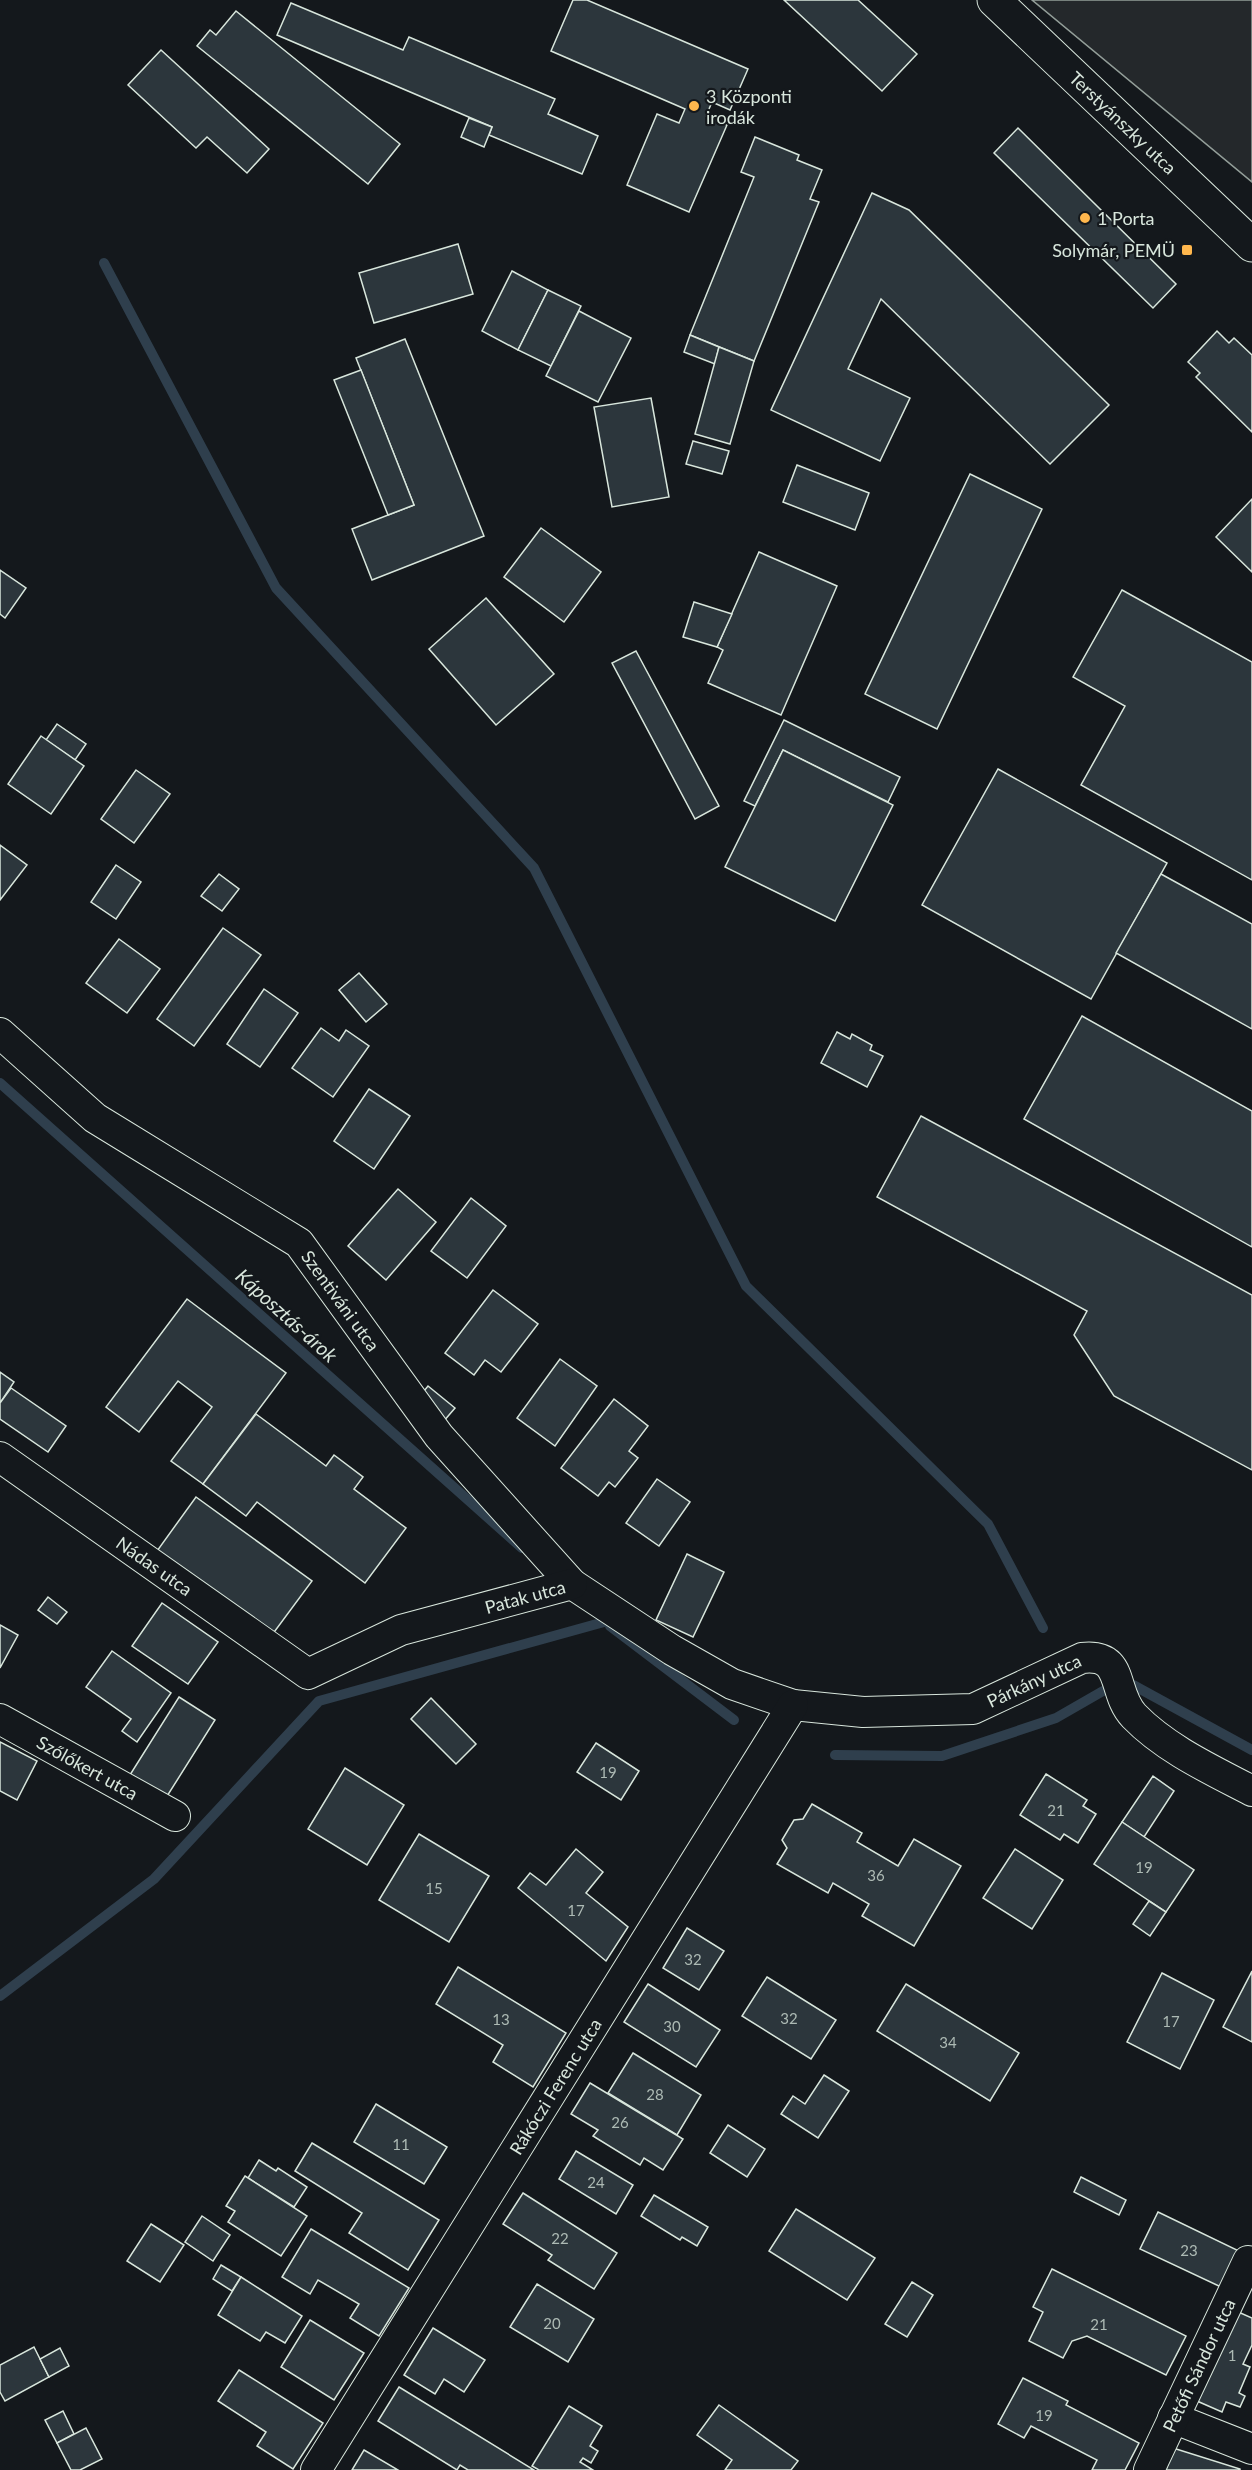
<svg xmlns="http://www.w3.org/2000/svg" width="1252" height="2470" font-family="Lato,sans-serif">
<rect width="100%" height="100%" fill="#14181c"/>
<path fill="#24282b" stroke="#939e99" stroke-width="1.5" d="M1032,0H1252V182Z"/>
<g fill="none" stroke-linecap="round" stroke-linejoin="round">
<g stroke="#2f3f4d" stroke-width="10">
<path d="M104,263L276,588L534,868L746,1286L988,1524L1043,1628"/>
<path d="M0,1083L522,1548"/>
<path d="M610,1626L734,1720"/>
<path d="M1133,1685L1252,1750"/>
<path d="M835,1755L942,1756L1056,1718L1103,1691"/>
<path d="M0,1996L154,1879L319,1701L604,1622"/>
</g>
</g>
<g fill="#2c363c" stroke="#d8e6dc" stroke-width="1.5">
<path d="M573,0H587L748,69L730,110L712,102L706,116L727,125L689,212L627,185L657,114L679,123L685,109L551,51Z"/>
<path d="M784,0H858L917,54L882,91Z"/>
<path d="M291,3L403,50L409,37L555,99L548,114L598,136L582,174L489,135L492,127L277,35Z"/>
<path d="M236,11L400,144L368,184L197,46L210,30L216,35Z"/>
<path d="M161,50L269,149L247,173L207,137L196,148L128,85Z"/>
<path d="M469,118L492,127L484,147L461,137Z"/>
<path d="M1018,128L1176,284L1153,308L994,153Z"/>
<path d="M755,137L799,155L797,160L822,170L810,199L819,202L754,361L690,335L754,177L741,172Z"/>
<path d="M872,193L909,210L1109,405L1050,464L881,299L848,369L910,398L880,461L771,410Z"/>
<path d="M458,244L473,294L374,323L359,273Z"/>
<path d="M512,271L548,290L518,350L482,331Z"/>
<path d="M548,290L581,306L551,366L518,350Z"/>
<path d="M579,311L631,338L598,402L546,376Z"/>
<path d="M1217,331L1229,343L1234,338L1252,355V432L1196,377L1200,373L1188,362Z"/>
<path d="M690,335L719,347L715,364L684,352Z"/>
<path d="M405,339L484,536L372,580L352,529L414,505L356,358Z"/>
<path d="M719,347L754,361L730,444L695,434Z"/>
<path d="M361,370L414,505L388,515L334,380Z"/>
<path d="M651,398L669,497L612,507L594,407Z"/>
<path d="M693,441L729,451L722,474L686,464Z"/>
<path d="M797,465L869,493L855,530L783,502Z"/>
<path d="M970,474L1042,509L937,729L865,694Z"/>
<path d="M1252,499V572L1216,537Z"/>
<path d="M541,528L601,572L564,622L504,577Z"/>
<path d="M759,552L837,586L781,715L708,683L723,650L717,647Z"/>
<path d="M0,570L26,588L5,618L0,614Z"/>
<path d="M1122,590L1252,662V880L1081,785L1125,706L1073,677Z"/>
<path d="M486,598L554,674L496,725L429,649Z"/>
<path d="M694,602L732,614L717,647L683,637Z"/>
<path d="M636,651L719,806L695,819L612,663Z"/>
<path d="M784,720L900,777L888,802L783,750L755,806L744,801Z"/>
<path d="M57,724L86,744L75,760L46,740Z"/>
<path d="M41,736L84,766L51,814L8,784Z"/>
<path d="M783,750L893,805L835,921L725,867Z"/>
<path d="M998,769L1167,863L1091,999L922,905Z"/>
<path d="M136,770L170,794L134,843L101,819Z"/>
<path d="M0,845L27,865L0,900Z"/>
<path d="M116,865L141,882L116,919L91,902Z"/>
<path d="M219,874L239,889L222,911L201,896Z"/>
<path d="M1161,874L1252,924V1029L1116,953Z"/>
<path d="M223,928L261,955L194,1046L157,1019Z"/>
<path d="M119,939L160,969L127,1013L86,983Z"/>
<path d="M359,973L387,1004L366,1022L339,990Z"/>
<path d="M264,989L298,1013L260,1067L227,1044Z"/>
<path d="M1082,1016L1252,1111V1247L1024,1119Z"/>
<path d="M321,1028L339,1041L346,1030L369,1046L333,1097L292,1068Z"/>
<path d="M837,1032L850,1039L852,1034L872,1045L870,1050L883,1056L867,1087L821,1063Z"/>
<path d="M369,1089L410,1116L374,1169L334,1141Z"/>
<path d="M921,1116L1252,1295V1470L1114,1396L1074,1335L1087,1311L877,1197Z"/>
<path d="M398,1189L436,1222L386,1280L348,1246Z"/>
<path d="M471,1198L506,1226L467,1278L431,1251Z"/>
<path d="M493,1290L538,1324L501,1372L485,1360L474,1375L445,1353Z"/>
<path d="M187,1299L286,1373L203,1484L171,1461L212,1407L178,1381L139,1432L106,1407Z"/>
<path d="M560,1359L597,1386L555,1446L517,1418Z"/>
<path d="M0,1372L14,1382L0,1403Z"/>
<path d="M428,1386L455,1408L443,1422L416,1401Z"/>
<path d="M11,1388L66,1426L48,1452L0,1419V1403Z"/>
<path d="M614,1399L648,1426L629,1451L638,1458L615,1487L609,1482L598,1496L561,1468Z"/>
<path d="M256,1414L326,1466L334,1455L363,1477L354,1489L406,1528L365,1583L257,1502L246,1516L203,1484Z"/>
<path d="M657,1479L690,1502L659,1546L626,1523Z"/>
<path d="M196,1497L312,1581L272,1635L157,1551Z"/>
<path d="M687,1554L724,1572L693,1637L656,1620Z"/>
<path d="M48,1597L67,1612L57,1624L38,1610Z"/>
<path d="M162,1603L218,1642L188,1684L132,1646Z"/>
<path d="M0,1625L18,1635L0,1668Z"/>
<path d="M112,1651L171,1693L137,1742L122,1731L131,1719L86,1687Z"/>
<path d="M179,1697L215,1720L164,1801L128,1778Z"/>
<path d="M431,1698L476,1744L456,1764L411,1719Z"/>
<path d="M0,1742L37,1761L17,1800L0,1791Z"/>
<path d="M596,1743L639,1771L621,1800L577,1772Z"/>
<path d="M345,1768L404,1805L367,1865L308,1829Z"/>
<path d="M1046,1774L1087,1800L1083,1806L1096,1814L1078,1843L1064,1834L1060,1840L1020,1815Z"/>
<path d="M1153,1776L1174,1791L1144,1837L1122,1822Z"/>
<path d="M812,1804L862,1833L857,1842L898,1866L914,1839L961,1866L914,1946L862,1916L869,1904L833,1883L828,1893L777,1864L787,1848L782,1840L794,1820L803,1819Z"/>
<path d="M1122,1822L1194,1870L1166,1912L1094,1864Z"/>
<path d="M419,1834L489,1876L449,1942L379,1900Z"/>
<path d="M576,1849L603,1872L586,1893L628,1927L606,1961L518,1888L530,1873L546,1885Z"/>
<path d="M1015,1849L1063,1880L1032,1929L983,1898Z"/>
<path d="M1149,1901L1166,1912L1150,1936L1133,1924Z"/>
<path d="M687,1928L724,1951L699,1990L663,1968Z"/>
<path d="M458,1967L566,2033L533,2087L493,2062L503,2045L436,2004Z"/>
<path d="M1252,1971V2042L1223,2027Z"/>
<path d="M1162,1973L1214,2000L1180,2069L1127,2042Z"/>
<path d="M767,1977L836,2020L811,2059L742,2016Z"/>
<path d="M648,1984L720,2030L696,2067L624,2022Z"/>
<path d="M906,1984L1019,2053L990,2101L877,2031Z"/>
<path d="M633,2053L701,2095L677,2135L608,2093Z"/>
<path d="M824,2075L849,2091L818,2138L781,2114L793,2096L805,2104Z"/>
<path d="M590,2083L683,2139L663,2170L644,2158L640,2165L593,2136L598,2130L571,2114Z"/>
<path d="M376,2104L447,2147L424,2184L354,2142Z"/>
<path d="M728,2125L765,2149L747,2177L710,2153Z"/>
<path d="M312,2143L439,2220L408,2270L349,2233L362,2213L295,2171Z"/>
<path d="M576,2151L633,2185L616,2214L559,2179Z"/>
<path d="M259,2160L276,2171L278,2168L307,2187L294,2207L248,2178Z"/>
<path d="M245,2176L307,2216L281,2256L228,2222L235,2211L226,2206Z"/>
<path d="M1081,2177L1126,2200L1119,2215L1074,2192Z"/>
<path d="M523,2193L617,2253L594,2289L548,2260L552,2255L503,2224Z"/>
<path d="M654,2195L708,2227L697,2246L682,2237L680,2240L641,2216Z"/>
<path d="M796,2209L875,2258L847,2300L769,2251Z"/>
<path d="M1158,2212L1239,2251L1221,2287L1140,2249Z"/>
<path d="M202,2216L230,2235L213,2261L185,2242Z"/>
<path d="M151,2224L184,2245L160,2282L127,2261Z"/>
<path d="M311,2229L409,2288L379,2336L350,2318L359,2304L318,2280L310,2294L282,2277Z"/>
<path d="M221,2265L241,2277L232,2291L213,2279Z"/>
<path d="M1052,2269L1186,2336L1166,2375L1087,2336L1072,2341L1063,2358L1029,2341L1043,2312L1033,2307Z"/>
<path d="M241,2277L302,2316L285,2343L266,2332L260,2341L218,2315Z"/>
<path d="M912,2282L933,2295L907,2337L885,2324Z"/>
<path d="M537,2284L594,2319L568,2362L510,2327Z"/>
<path d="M1236,2311L1252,2318V2345L1243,2364L1250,2367L1239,2393L1245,2396L1240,2407L1226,2402L1222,2412L1197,2401Z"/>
<path d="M310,2320L364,2353L334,2400L281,2367Z"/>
<path d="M433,2328L485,2360L464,2392L444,2379L435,2394L404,2375Z"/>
<path d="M34,2347L49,2377L5,2401L0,2392V2365Z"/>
<path d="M60,2348L69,2366L49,2377L40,2359Z"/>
<path d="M239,2370L323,2423L293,2469L257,2446L266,2432L218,2401Z"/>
<path d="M1023,2378L1068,2401L1066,2405L1139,2443L1125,2470H1092L1097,2460L1031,2426L1024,2438L998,2424Z"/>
<path d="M399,2387L534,2470H468L460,2465L457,2470L378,2421Z"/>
<path d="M719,2405L798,2461L791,2470H725L732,2460L697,2435Z"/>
<path d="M569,2406L602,2426L590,2446L598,2451L591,2463L583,2458L580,2462L593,2470H539L532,2466Z"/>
<path d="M63,2411L74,2434L57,2443L45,2420Z"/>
<path d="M86,2428L102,2459L80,2470H71L57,2443Z"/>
<path d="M1173,2448L1240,2469V2470H1166Z"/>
<path d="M364,2450L398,2470H352Z"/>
</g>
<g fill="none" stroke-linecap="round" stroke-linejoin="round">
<g stroke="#d8e6dc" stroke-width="32">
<g id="street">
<path id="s1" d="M0,1033L95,1118L299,1243L439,1436L572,1584L672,1650L732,1684L793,1705L863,1712L973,1709L1082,1658C1126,1653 1111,1692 1134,1716C1166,1749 1212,1770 1252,1791"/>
<path id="s2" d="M0,1457L308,1674L401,1630L572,1584"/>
<path id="s3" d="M0,1719L175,1816"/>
<path d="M1173,2418L1252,2449"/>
<path id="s4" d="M316,2470L793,1705"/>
<path id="s5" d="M1149,2470L1248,2261"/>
</g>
</g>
<g stroke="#d8e6dc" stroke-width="35">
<g id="secondary">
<path id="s6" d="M994,0L1252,245"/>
</g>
</g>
<use href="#street" stroke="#14181c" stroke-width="30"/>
<use href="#secondary" stroke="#14181c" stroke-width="33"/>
</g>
<g fill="#ffb74d" stroke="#14181c" stroke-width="2">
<circle cx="694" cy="106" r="6"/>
<circle cx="1085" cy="218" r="6"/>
<rect x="1181" y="244" width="12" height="12" rx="3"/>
</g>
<g text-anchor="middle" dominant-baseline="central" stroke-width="4.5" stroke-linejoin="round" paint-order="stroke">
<g font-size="15" fill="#adbab4">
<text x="608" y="1772">19</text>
<text x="1056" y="1810">21</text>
<text x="1144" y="1867">19</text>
<text x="876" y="1875">36</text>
<text x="434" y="1888">15</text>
<text x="576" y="1910">17</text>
<text x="693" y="1959">32</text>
<text x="789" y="2018">32</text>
<text x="501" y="2019">13</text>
<text x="1171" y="2021">17</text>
<text x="672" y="2026">30</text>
<text x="948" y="2042">34</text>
<text x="655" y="2094">28</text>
<text x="620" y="2122">26</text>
<text x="401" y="2144">11</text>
<text x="596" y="2182">24</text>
<text x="560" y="2238">22</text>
<text x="1189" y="2250">23</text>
<text x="552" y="2323">20</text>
<text x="1099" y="2324">21</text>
<text x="1232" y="2355">1</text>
<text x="1044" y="2415">19</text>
</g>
<g font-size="18" fill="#d8e6dc" stroke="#14181c" text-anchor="start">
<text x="706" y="96">3 Központi<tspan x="706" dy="21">irodák</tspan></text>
<text x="1097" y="218">1 Porta</text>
<text x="1175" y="250" text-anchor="end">Solymár, PEMÜ</text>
</g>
<g font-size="18" fill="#d8e6dc" stroke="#14181c">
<text stroke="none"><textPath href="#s6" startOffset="178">Terstyánszky utca</textPath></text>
<text stroke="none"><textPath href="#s1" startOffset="438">Szentiváni utca</textPath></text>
<text stroke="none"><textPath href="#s2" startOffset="189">Nádas utca</textPath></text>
<text stroke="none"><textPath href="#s2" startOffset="608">Patak utca</textPath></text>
<text stroke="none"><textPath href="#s1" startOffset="1305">Párkány utca</textPath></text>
<text stroke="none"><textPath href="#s3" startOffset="100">Szőlőkert utca</textPath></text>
<text stroke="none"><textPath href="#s4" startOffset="452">Rákóczi Ferenc utca</textPath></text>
<text stroke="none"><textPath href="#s5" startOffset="116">Petőfi Sándor utca</textPath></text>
</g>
<g font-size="20" font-style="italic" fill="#d8e6dc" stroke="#14181c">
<text transform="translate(287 1315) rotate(42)">Káposztás-árok</text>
</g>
</g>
</svg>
